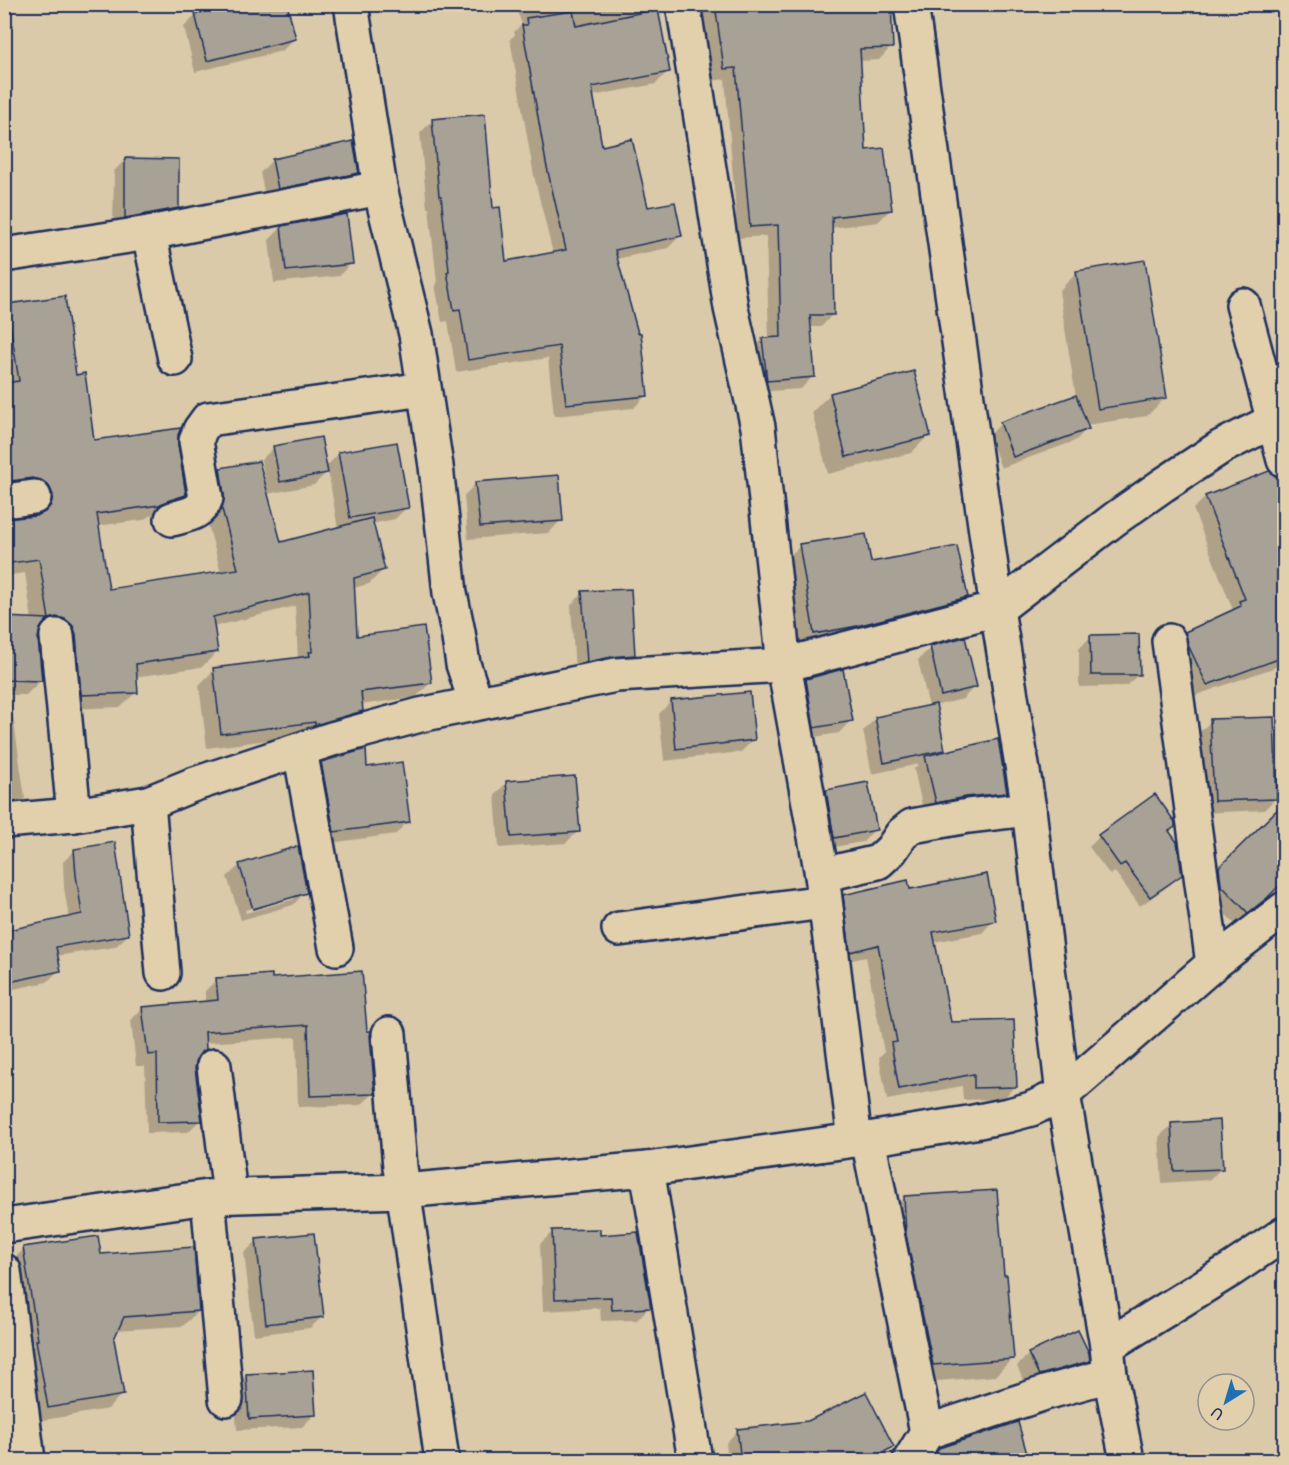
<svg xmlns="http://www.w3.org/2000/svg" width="1289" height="1465" font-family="'Comic Neue',sans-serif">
<rect width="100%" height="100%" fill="#dacaaa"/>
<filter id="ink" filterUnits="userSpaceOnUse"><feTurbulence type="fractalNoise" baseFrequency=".0167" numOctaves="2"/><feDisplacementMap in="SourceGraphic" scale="12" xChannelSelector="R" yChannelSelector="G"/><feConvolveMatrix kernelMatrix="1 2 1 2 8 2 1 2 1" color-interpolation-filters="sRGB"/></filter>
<g filter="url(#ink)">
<g fill="#0003" fill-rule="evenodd">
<path d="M514,4H655L668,71L656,84L592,96L600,148L647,209L680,236L668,248L616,259L646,395L634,408L554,416L548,358L456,372L448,321L442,322L435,285L437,283L429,208H427L420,133L432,121L492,209L505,263L553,254L534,176L510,39L515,35L514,32L522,24Z"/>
<path d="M702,4H889L891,47L879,60L859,61L865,152L891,209L878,222L831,228L833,314L821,327H809L813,376L801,389L755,392L750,352L762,340H769L766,236L738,238L725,79L712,81Z"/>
<path d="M196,15L294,39L282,51L195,72L184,27Z"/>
<path d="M126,159L177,207L165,220L113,229L114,171Z"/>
<path d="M272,160L357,173L345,185L266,200L260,173Z"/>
<path d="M281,228L351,263L339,276L274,283L269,240Z"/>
<path d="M1077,272L1165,398L1147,416L1086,425L1087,429L1075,441L1001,468L989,436L1001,423L1076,397L1059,291Z"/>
<path d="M8,306L75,376L93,441L177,435L185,494L170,509L151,515L143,520L97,526L108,591L221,573L208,524L210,511L206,485L221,470L265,478L261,460L274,447L326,467L339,453L407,507L395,519L371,524L384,569L369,584L353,588L356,638L431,682L416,697L360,705L361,711L346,726L300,736L207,748L199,685L214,670L298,659L295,606L213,627L217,652L202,667L135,677L136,692L121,707L67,709L50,634L38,632L37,638L41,680L26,695H10L25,798L10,813L4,814V619L32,620L25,573L4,576V521L37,517L38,511L4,494V309ZM328,471L338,529L280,544L267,494L314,485Z"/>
<path d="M1284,379V439L1270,392Z"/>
<path d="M830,394L929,435L911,453L828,474L812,412Z"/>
<path d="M1263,475L1284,531V664L1194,696L1177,660L1173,645L1186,633L1230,612L1233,610L1193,509L1206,497Z"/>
<path d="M476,483L561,520L549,533L468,539L464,496Z"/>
<path d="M800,546L869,564L966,597L950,613L799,649L784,561Z"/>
<path d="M583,593L634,654L622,667L575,673L571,605Z"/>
<path d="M1091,636L1139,674L1126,686L1079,687V649Z"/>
<path d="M931,647L975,686L963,699L934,706L944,749L939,754L1006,792L994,804L924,814L914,769L919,764L872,774L863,731L876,718L929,707L918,660Z"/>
<path d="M806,680L851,720L839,733L802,739L794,692Z"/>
<path d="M671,701L753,740L741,752L664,761L659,714Z"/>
<path d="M1211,721L1276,798L1264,810L1202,813L1199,733Z"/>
<path d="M322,764L366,769L408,821L396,834L322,844L310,776Z"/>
<path d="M507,782L578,831L566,843L499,848L495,795Z"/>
<path d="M826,791L875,829L863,842L822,849L814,804Z"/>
<path d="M1154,796L1168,832L1180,874L1170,885L1140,906L1115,872L1110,875L1089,847L1099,837Z"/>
<path d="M1275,814L1284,822V895L1276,888L1253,910L1235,924L1209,897L1207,880Z"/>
<path d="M75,850L128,935L115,947L56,956L59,970L47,982L4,991V933L69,918L64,888L63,862Z"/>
<path d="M240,865L305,892L293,905L241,920L227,877ZM294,895V899L246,913L245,910Z"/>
<path d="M909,890L994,920L982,933L934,942L950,1024L1015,1086L1003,1099L963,1100L962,1086L887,1100L879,1057L884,1052L866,957L839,963L832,908L844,896Z"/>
<path d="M217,979H271L374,1093L361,1105L298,1107L296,1037L204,1043V1049L196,1058L194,1068L200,1120L188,1132L147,1133L145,1066H136L131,1020L143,1008L205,1003V991Z"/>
<path d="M1171,1125L1222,1168L1209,1180L1162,1183L1159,1137Z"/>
<path d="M904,1198L1002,1276L1013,1358L995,1376L915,1383L886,1216Z"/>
<path d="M552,1232L599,1236L649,1307L637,1320L601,1321L600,1308L543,1311L540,1244Z"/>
<path d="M257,1241L323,1316L310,1328L254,1335L244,1253Z"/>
<path d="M24,1249L99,1256L198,1311L183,1326L116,1330L112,1339L122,1394L108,1409L33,1422L9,1263Z"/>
<path d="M1029,1354L1088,1361L1076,1373L1026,1387L1017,1366Z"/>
<path d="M247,1375L315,1414L302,1427L237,1430L234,1388Z"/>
<path d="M738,1430L892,1446L880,1459L876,1460H728L726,1443Z"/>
</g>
<g fill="#a8a195" stroke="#1b2f5e" stroke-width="1.5">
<path d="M233,4H287L296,39L207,61L195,14Z"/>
<path d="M715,4H891L893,48L860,49L866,150L884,148L892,210L832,217L834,315H810L815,377L767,381L762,338L781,337L778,225L750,227L736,68L724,69Z"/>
<path d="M658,9L670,72L592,87L602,146L632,139L648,207L675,202L682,236L615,250L638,333H641L648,396L566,404L559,346L468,360L460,309L454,310L447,272L449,271L441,196H439L432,119L485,114L493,208L500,207L506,261L566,250L546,163L522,25H527L526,18L573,11L576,26Z"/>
<path d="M353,141L359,173L278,189L272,159Z"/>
<path d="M125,158L179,159V208L125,218Z"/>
<path d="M347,214L353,264L286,271L281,226Z"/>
<path d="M1145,260L1167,398L1098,409L1076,271Z"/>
<path d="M65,296L76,375L85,373L94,440L181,428L178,435V444L186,495L167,501L159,505L97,514L109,589L238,569L222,509L224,495L220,468L259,461L281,542L372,518L385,570L354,578L357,636L424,627L432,683L361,692L363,711L315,725V722L221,734L213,668L310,656L309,652H312L309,592L213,617L218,652L136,664L138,693L81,695L76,634L73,626L65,619L56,617L47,620L40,629L38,638L42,681L4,680V617L49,619L39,559L4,564V519L36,516L45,512L51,505L53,495L49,486L41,480L32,478L4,482V383L19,381L7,304Z"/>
<path d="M914,371L931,436L846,457L830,393Z"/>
<path d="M1076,395L1089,429L1013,457L1000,422Z"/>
<path d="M321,437L328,473L280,482L273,446Z"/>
<path d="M397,442L409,508L350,518L338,452Z"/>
<path d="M1269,471L1279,478H1284V657L1207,685L1189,647L1185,632L1241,606L1239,601L1245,599L1205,496Z"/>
<path d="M559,475L563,521L480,527L475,482Z"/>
<path d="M866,534L871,562L957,546L968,597L857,626L814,634L799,544Z"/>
<path d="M631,589L635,655L612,657L587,662L582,591Z"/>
<path d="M1139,634L1140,675H1091L1090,635Z"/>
<path d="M965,637L977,687L941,696L930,646Z"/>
<path d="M843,669L853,721L814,728L806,679Z"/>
<path d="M750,692L755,740L676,749L671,700Z"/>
<path d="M936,704L945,750L884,763L875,717Z"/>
<path d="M1274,717L1277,799L1214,801L1210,719Z"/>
<path d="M998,739L1007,793L966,797L936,803L925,756Z"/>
<path d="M366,749L367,767L402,762L410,822L334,832L321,762Z"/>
<path d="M575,776L580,832L511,837L506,781Z"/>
<path d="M868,782L877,830L834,838L826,790Z"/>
<path d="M1155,794L1175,822V827L1169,831L1177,842L1182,875L1150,897L1125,863L1120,866L1098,835Z"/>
<path d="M1284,803V881L1267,898L1248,913L1221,885L1219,867Z"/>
<path d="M115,842L129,935L56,947L61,971L4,983V931L82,914L76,875L74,849Z"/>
<path d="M298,846L307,893L253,909L239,864Z"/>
<path d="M987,874L996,921L933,932L951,1022L1014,1020L1017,1087L974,1088V1074L899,1089L891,1043L897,1042L878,945L850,952L843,895L908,880L910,889Z"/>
<path d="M362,971L367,1031H371L370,1036L375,1094L310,1096L308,1025L205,1032L206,1050L202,1051L197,1058L195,1068L202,1121L158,1122L157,1054L148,1055L142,1007L218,1000L216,978L272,974V978Z"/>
<path d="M1220,1120L1223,1169L1174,1171L1171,1123Z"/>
<path d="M997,1190L1004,1275H1007L1014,1359L933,1365L906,1235L904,1196Z"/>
<path d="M600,1229V1235L638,1232L651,1308L612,1310L611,1297L555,1299L552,1230Z"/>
<path d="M314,1233L324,1317L266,1324L256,1239Z"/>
<path d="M98,1236L101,1254L194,1247L199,1311L124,1317L114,1339L124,1395L48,1408L36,1340H38L23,1247Z"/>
<path d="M1078,1330L1089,1353L1090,1361L1039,1375L1028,1353Z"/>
<path d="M313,1370L316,1415L249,1419L246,1374Z"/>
<path d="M866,1392L894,1447L866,1461H741L737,1429L808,1421Z"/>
<path d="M1018,1422L1029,1461H932L939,1448Z"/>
</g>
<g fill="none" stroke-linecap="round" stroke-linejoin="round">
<g stroke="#1b2f5e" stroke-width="38">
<g id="minor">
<path d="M351,4L380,188L416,334L436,466L450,593L458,632L463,664L476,703"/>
<path d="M683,4L731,308L758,427L784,665L822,875L855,1140"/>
<path d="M911,4L997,609L1029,809L1063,1094L1107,1346L1110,1375L1127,1460"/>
<path d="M149,233L175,359"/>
<path d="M4,255L149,233L380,188"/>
<path d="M1243,305L1284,460"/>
<path d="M4,501L34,497"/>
<path d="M172,519C186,515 201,514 206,498L196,441L200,430L208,419L424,389"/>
<path d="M57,636L74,815"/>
<path d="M1169,641L1213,964"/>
<path d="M300,750L336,948"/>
<path d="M148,803L163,973"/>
<path d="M4,821L74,815L148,803L192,785L332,739L420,715L616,675L784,665L997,609L1116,518L1163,485L1221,447L1275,420"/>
<path d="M822,875L878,862L891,850L902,834L912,826L968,816L1029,809"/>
<path d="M619,929L824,902"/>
<path d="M389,1034L400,1167L442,1460"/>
<path d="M214,1066L230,1195"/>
<path d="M868,1139L927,1432"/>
<path d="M647,1169L695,1460"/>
<path d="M208,1197L226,1399"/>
<path d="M4,1226L208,1197L403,1191L647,1169L855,1140L868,1139L974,1122L1009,1115L1031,1109L1063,1094L1213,964L1284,909"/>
<path d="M4,1271L28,1460"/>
<path d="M1107,1346L1232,1269L1284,1234"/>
<path d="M910,1460L927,1432L1045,1393L1110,1375"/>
</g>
</g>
<use href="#minor" stroke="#e2d0ad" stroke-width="33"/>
</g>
</g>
<rect width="1289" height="1465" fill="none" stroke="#e2d0ad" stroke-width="24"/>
<rect x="12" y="12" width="1265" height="1441" fill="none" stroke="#1b2f5e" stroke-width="2" filter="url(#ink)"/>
<g transform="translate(1226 1402) rotate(217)"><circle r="28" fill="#e2d0ad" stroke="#92908d" stroke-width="1.5"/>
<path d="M0-4.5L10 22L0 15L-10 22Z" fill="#1f6fb2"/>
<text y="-9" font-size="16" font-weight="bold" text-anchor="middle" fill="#1b2f5e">U</text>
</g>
</svg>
